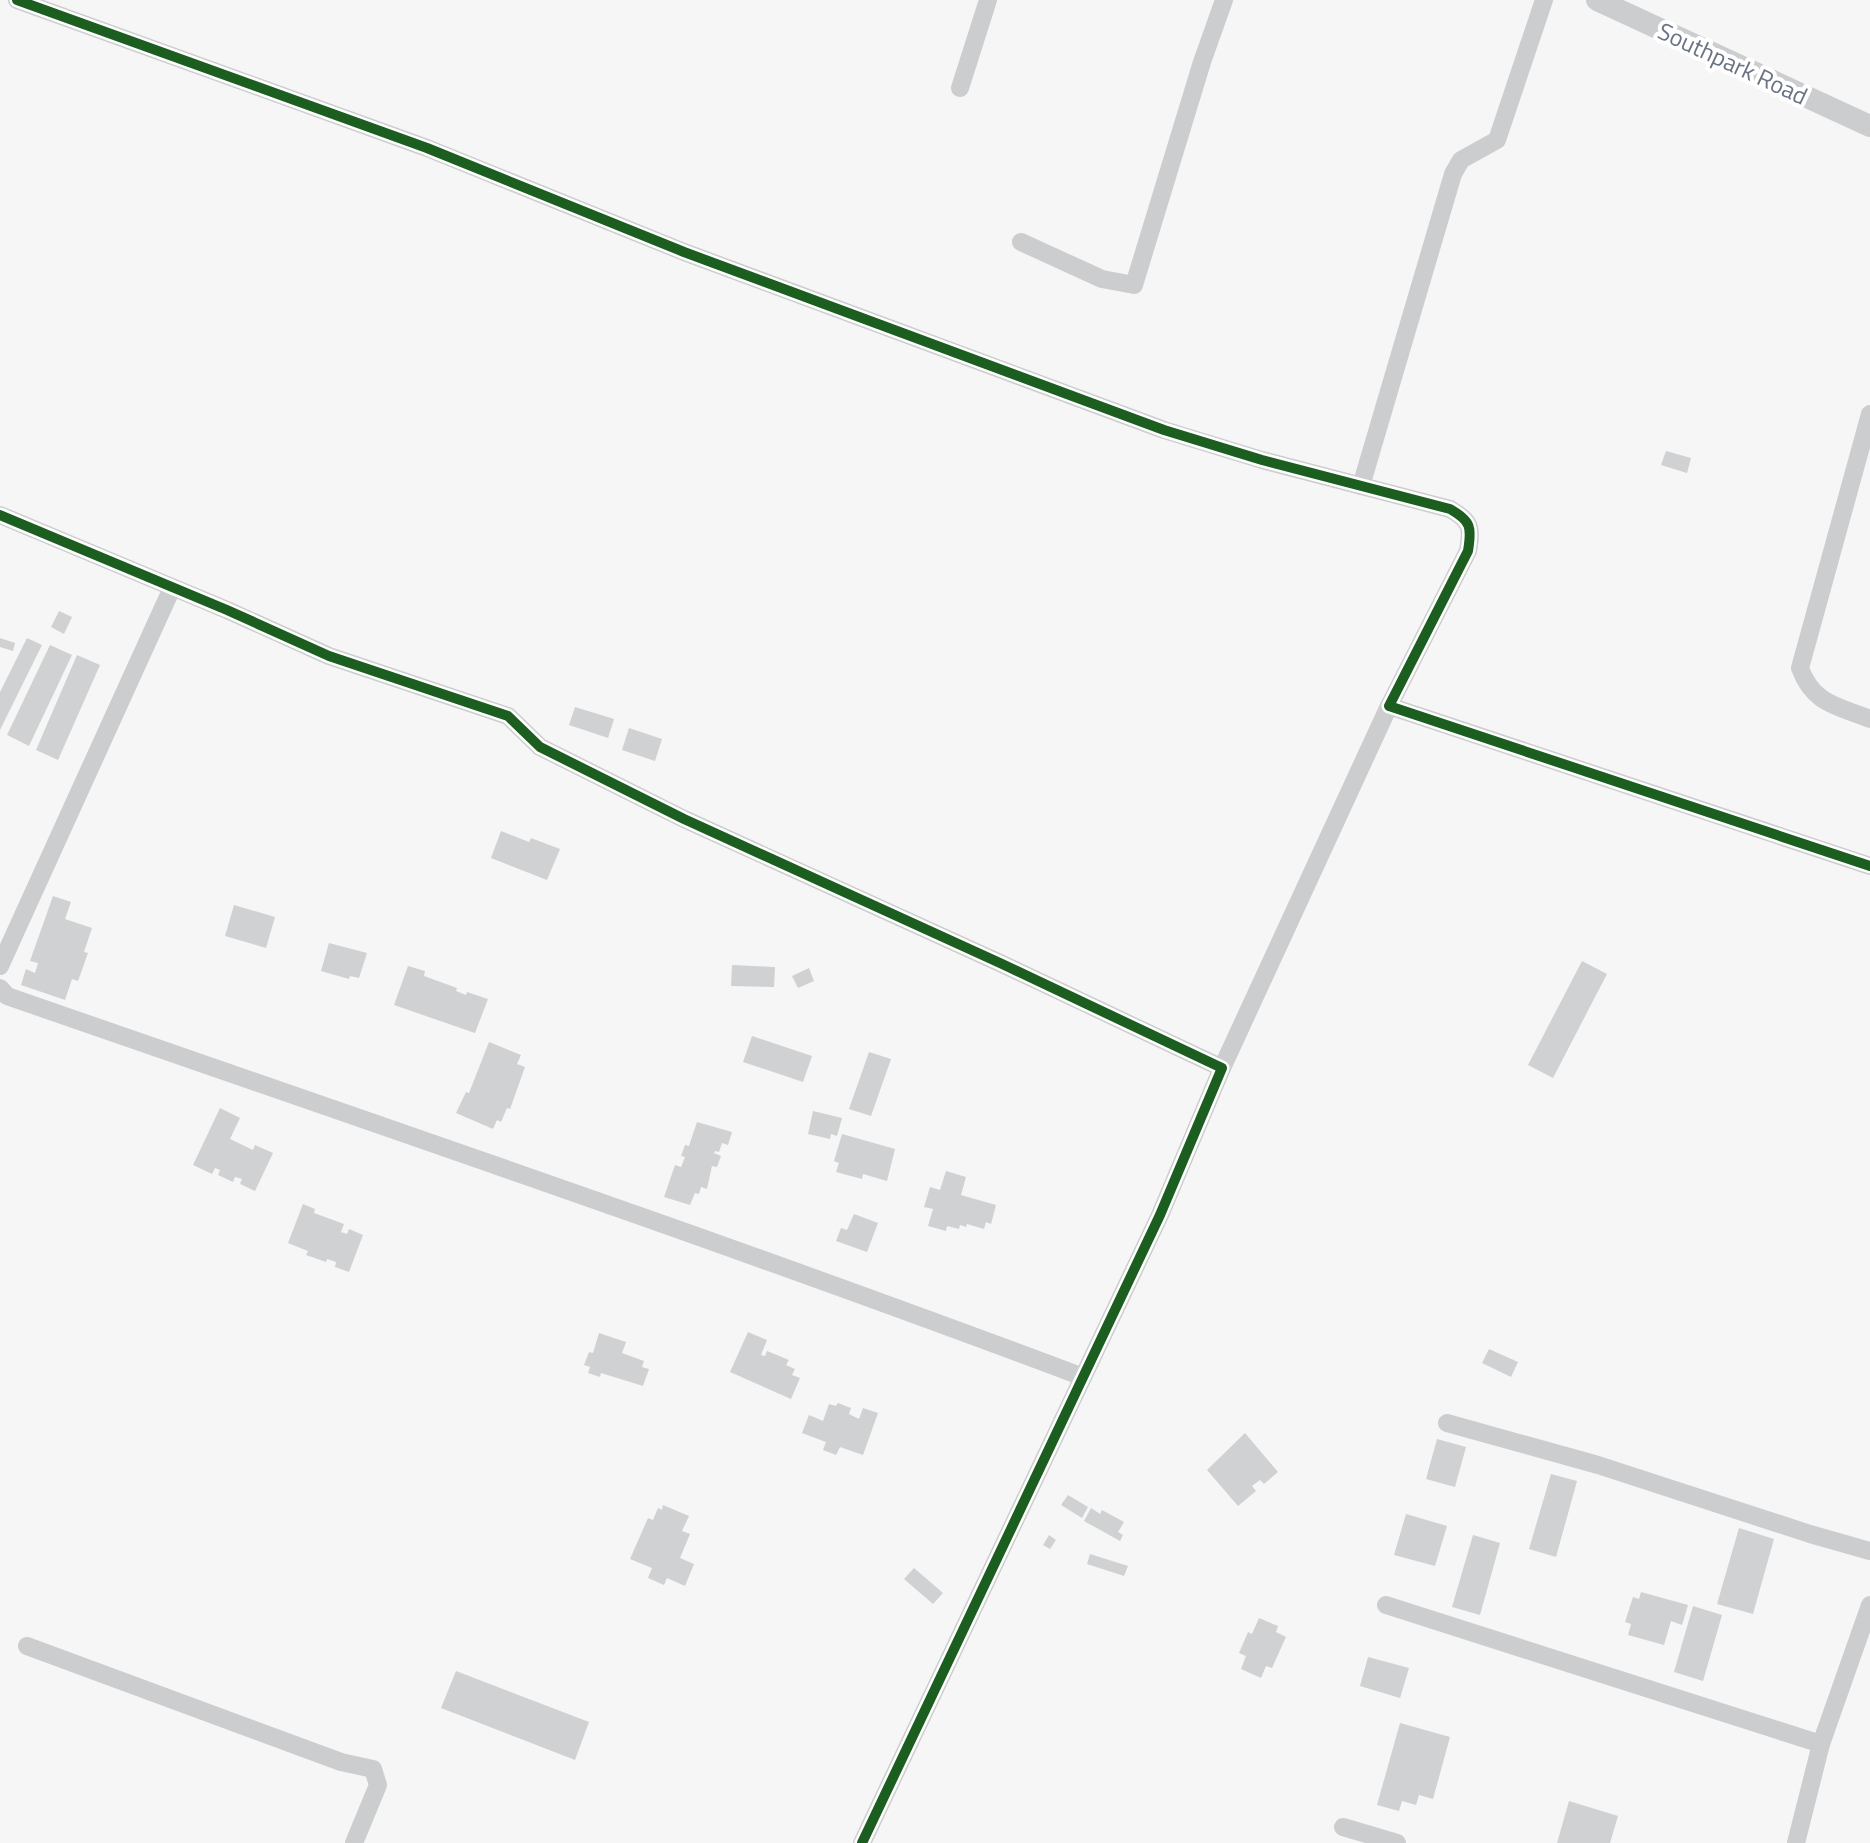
<svg xmlns="http://www.w3.org/2000/svg" width="1870" height="1843" font-family="'Titillium Web',sans-serif">
<rect width="100%" height="100%" fill="#f6f6f6"/>
<g fill="#d0d1d2">
<path d="M1666,451L1691,458L1687,473L1661,465Z"/>
<path d="M59,611L72,617L64,634L51,627Z"/>
<path d="M0,638L15,643L13,651L0,647Z"/>
<path d="M27,638L42,645L0,730V692Z"/>
<path d="M50,645L72,655L29,746L7,735Z"/>
<path d="M77,655L100,665L58,760L36,750Z"/>
<path d="M575,707L614,719L608,738L569,725Z"/>
<path d="M629,728L662,739L655,761L622,750Z"/>
<path d="M501,831L529,842L531,838L560,849L547,880L491,858Z"/>
<path d="M53,896L71,902L65,919L92,928L84,952L88,953L78,981L72,979L65,1000L21,985L26,969L35,973L38,963L30,961Z"/>
<path d="M234,905L275,917L266,948L225,936Z"/>
<path d="M329,943L367,953L359,978L350,976L349,979L321,971Z"/>
<path d="M1582,961L1607,974L1553,1078L1528,1065Z"/>
<path d="M732,965L775,967L774,987L731,986Z"/>
<path d="M408,966L425,971L424,976L457,988L456,991L466,995L467,992L488,999L475,1033L394,1005Z"/>
<path d="M809,968L814,981L798,988L792,976Z"/>
<path d="M752,1036L812,1056L803,1082L743,1062Z"/>
<path d="M489,1042L521,1055L517,1064L525,1067L510,1109L507,1108L501,1122L497,1120L493,1129L456,1113L466,1092L469,1093Z"/>
<path d="M869,1052L891,1059L871,1116L849,1109Z"/>
<path d="M220,1108L240,1118L230,1139L253,1150L255,1145L273,1153L255,1191L240,1184L242,1179L235,1177L233,1182L218,1175L220,1170L215,1168L212,1174L193,1165Z"/>
<path d="M813,1111L842,1118L837,1136L831,1134L830,1139L808,1134Z"/>
<path d="M697,1122L732,1132L728,1145L722,1143L719,1152L715,1151L714,1153L721,1156L717,1167L712,1166L707,1189L701,1187L699,1194L695,1193L690,1205L664,1197L675,1165L681,1167L685,1157L681,1156L685,1145L689,1146Z"/>
<path d="M842,1134L895,1149L887,1181L863,1174L862,1179L836,1172L839,1163L834,1161Z"/>
<path d="M946,1171L966,1177L961,1195L996,1205L991,1224L986,1222L984,1229L967,1224L966,1227L960,1225L959,1229L947,1226L946,1231L928,1226L933,1209L924,1207L930,1187L940,1190Z"/>
<path d="M303,1204L315,1209L314,1213L344,1224L341,1232L347,1234L349,1229L363,1235L349,1272L335,1267L336,1262L327,1259L326,1262L306,1255L308,1251L288,1243Z"/>
<path d="M854,1214L878,1223L867,1252L836,1241L841,1228L847,1230Z"/>
<path d="M748,1332L767,1340L761,1355L765,1356L767,1351L789,1360L786,1365L795,1369L792,1375L800,1378L791,1399L730,1372Z"/>
<path d="M599,1333L626,1342L622,1353L644,1361L642,1367L649,1369L643,1386L601,1373L600,1377L588,1373L590,1367L584,1365L589,1352L593,1353Z"/>
<path d="M1489,1349L1518,1362L1511,1377L1482,1363Z"/>
<path d="M838,1403L851,1408L849,1414L859,1419L863,1408L878,1413L863,1455L840,1447L836,1455L823,1450L826,1442L802,1433L809,1415L823,1421L829,1404L836,1406Z"/>
<path d="M1245,1433L1278,1472L1264,1484L1260,1480L1252,1486L1256,1491L1238,1506L1207,1470Z"/>
<path d="M1437,1439L1466,1447L1455,1487L1426,1479Z"/>
<path d="M1551,1474L1577,1481L1556,1557L1529,1549Z"/>
<path d="M1068,1495L1088,1507L1082,1518L1061,1505Z"/>
<path d="M663,1505L689,1516L682,1531L690,1534L680,1558L694,1564L685,1586L667,1578L664,1585L648,1578L652,1568L630,1559L648,1518L653,1520L658,1508L662,1510Z"/>
<path d="M1091,1508L1100,1514L1102,1510L1124,1522L1118,1532L1123,1535L1120,1541L1084,1521Z"/>
<path d="M1406,1514L1447,1526L1435,1566L1394,1555Z"/>
<path d="M1739,1528L1774,1539L1753,1614L1717,1604Z"/>
<path d="M1049,1535L1056,1540L1050,1549L1043,1545Z"/>
<path d="M1473,1535L1500,1543L1480,1615L1452,1607Z"/>
<path d="M1090,1554L1128,1566L1124,1576L1087,1564Z"/>
<path d="M914,1568L943,1593L933,1604L904,1579Z"/>
<path d="M1641,1592L1688,1605L1682,1625L1671,1621L1664,1645L1628,1635L1631,1624L1625,1622L1633,1597L1639,1599Z"/>
<path d="M1693,1606L1722,1615L1703,1681L1674,1672Z"/>
<path d="M1259,1618L1278,1626L1276,1632L1286,1637L1272,1668L1266,1666L1261,1678L1241,1669L1246,1656L1239,1653L1248,1632L1252,1634Z"/>
<path d="M1368,1657L1409,1668L1400,1698L1360,1686Z"/>
<path d="M456,1671L589,1722L575,1760L441,1708Z"/>
<path d="M1400,1723L1450,1737L1433,1799L1419,1795L1416,1805L1402,1801L1399,1811L1377,1805Z"/>
<path d="M1569,1801L1618,1816L1610,1843H1557Z"/>
</g>
<g fill="none" stroke-linecap="round" stroke-linejoin="round">
<g stroke="#cccdcf" stroke-width="18">
<path d="M17,0L427,148L684,252L1164,430L1262,460L1450,509C1471,521 1472,527 1468,551L1389,706L1870,866"/>
<path d="M960,88L988,0"/>
<path d="M1021,242L1102,279L1134,285L1202,62L1224,0"/>
<path d="M1870,414L1800,668C1813,704 1837,706 1870,719"/>
<path d="M1361,486L1453,174L1461,160L1497,140L1544,0"/>
<path d="M0,515L227,610L329,656L508,716L540,747L684,819L1000,963L1222,1068L1160,1215L862,1843"/>
<path d="M0,966L172,588"/>
<path d="M0,988L7,996C367,1121 727,1243 1083,1377"/>
<path d="M1222,1068L1389,706"/>
<path d="M1447,1423L1598,1465L1810,1534L1870,1551"/>
<path d="M1386,1605L1821,1744"/>
<path d="M27,1646L341,1762L373,1769L378,1785L354,1843"/>
<path d="M1343,1827L1397,1843"/>
<path d="M1796,1843L1821,1744L1870,1605"/>
</g>
<path stroke="#cccdcf" stroke-width="22" d="M1597,0L1870,126"/>
<g stroke="#fff" stroke-width="15">
<g id="cycleway">
<path d="M17,0L427,148L684,252L1164,430L1262,460L1450,509C1471,521 1472,527 1468,551L1389,706L1870,866"/>
<path d="M0,515L227,610L329,656L508,716L540,747L684,819L1000,963L1222,1068L1160,1215L862,1843"/>
</g>
</g>
<use href="#cycleway" stroke="#1b5e20" stroke-width="10"/>
</g>
<g text-anchor="middle" dominant-baseline="central" stroke-width="8" stroke-linejoin="round" paint-order="stroke">
<g font-size="24" fill="#697383" stroke="#fff">
<text transform="translate(1733 63) rotate(25)">Southpark Road</text>
</g>
</g>
</svg>
